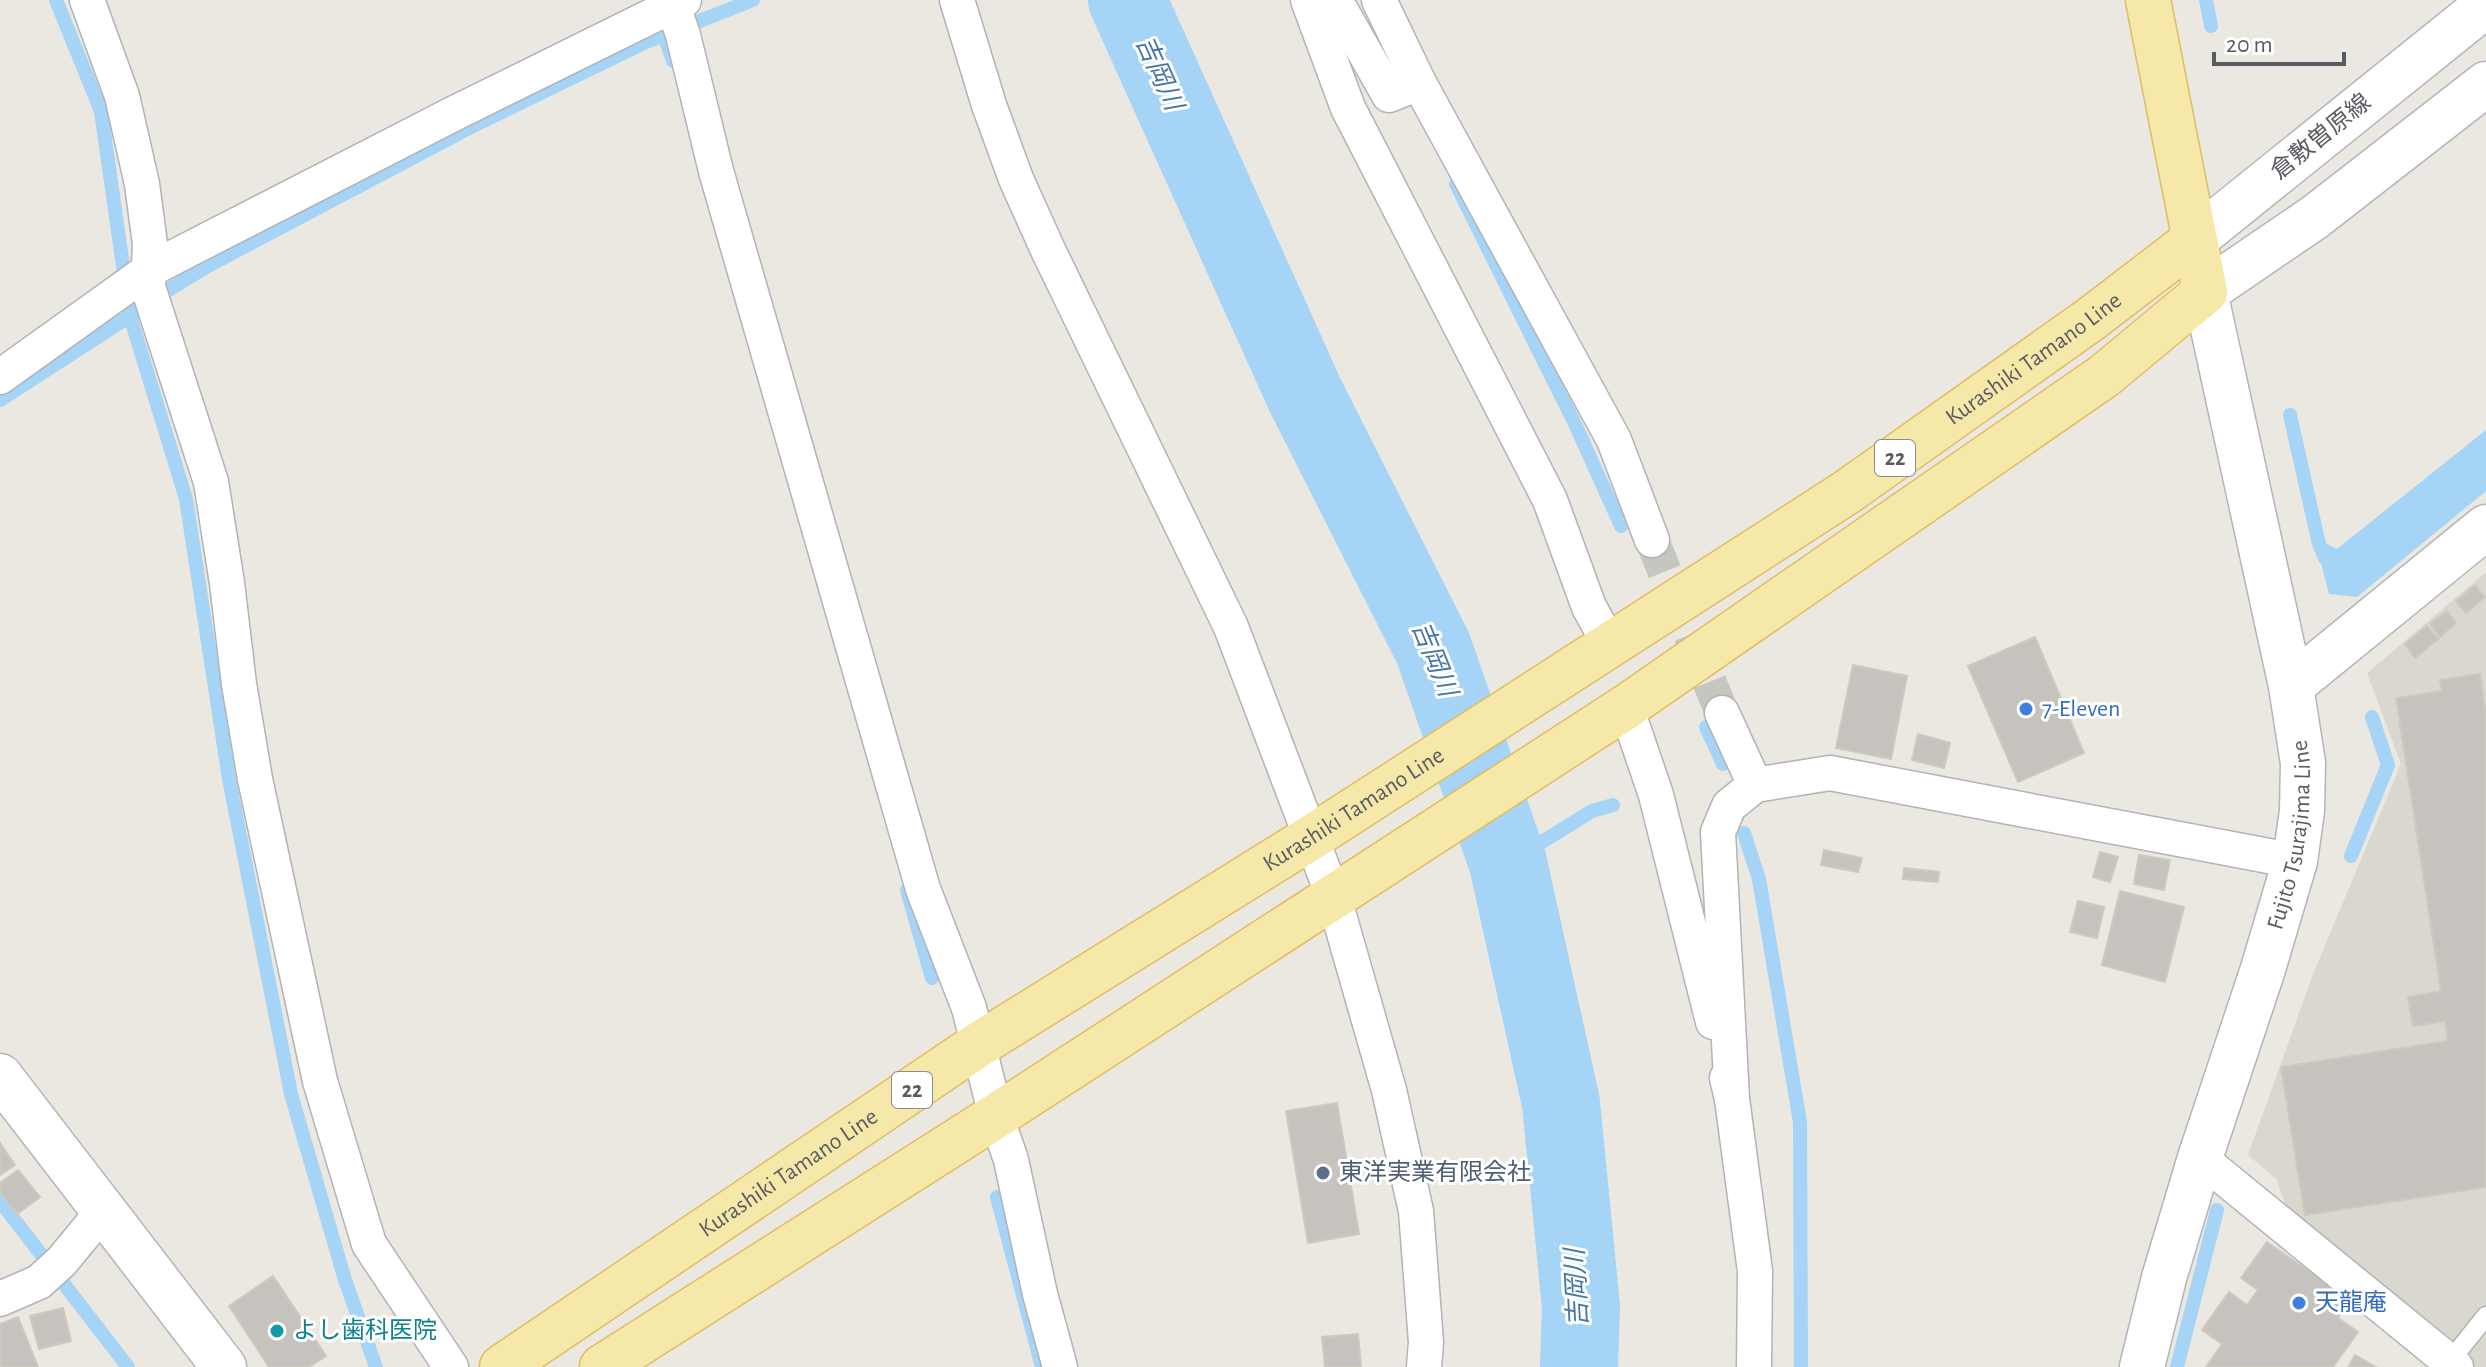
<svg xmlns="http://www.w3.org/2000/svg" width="2486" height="1367" font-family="'Alegreya Sans','Noto Sans JP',sans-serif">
<rect width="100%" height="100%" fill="#eae8e0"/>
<path fill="#dad7cf" d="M2486,572V715L2479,674L2441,680L2442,691L2396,699L2441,991L2408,997L2413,1025L2445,1021L2448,1041L2281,1067L2305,1215L2486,1187V1367H2474L2287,1210L2277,1180L2248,1155L2313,974L2401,764L2367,673Z"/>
<path fill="#a5d4f6" d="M2486,430V491L2357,597L2329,594L2316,543L2322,541L2337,549Z"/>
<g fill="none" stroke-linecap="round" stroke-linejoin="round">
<g stroke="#a5d4f6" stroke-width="14">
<path d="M56,0L101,111L130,316L186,499L229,779L291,1094L345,1280L376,1367"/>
<path d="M2206,0L2211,26"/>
<path d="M664,35L673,61"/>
<path d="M1456,184L1576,426L1621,526"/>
<path d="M152,300L206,267L469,128L646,42L753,0"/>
<path d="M0,400L136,312"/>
<path d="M2290,415L2319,544L2325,558"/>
<path d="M1706,727L1723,764"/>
<path d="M1744,833L1759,879L1800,1122L1801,1367"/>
<path d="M2351,856L2388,765L2372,717"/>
<path d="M1508,863L1592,811L1613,805"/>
<path d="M907,890L932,978"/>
<path d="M997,1197L1042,1367"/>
<path d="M0,1201L128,1367"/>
<path d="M2177,1367L2217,1210"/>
</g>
<path stroke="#a5d4f6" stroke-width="78" d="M1127,0L1305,395L1433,648L1508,863L1561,1103L1581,1307L1579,1367"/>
</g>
<g fill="#c6c3be" stroke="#cec9bf" stroke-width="2">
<path d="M2475,585L2485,597L2466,613L2456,601Z"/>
<path d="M2447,611L2456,623L2440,637L2430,624Z"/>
<path d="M2427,626L2438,639L2415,658L2405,644Z"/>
<path d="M2035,637L2084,753L2018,782L1968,666Z"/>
<path d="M1853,665L1907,676L1891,759L1836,748Z"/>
<path d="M2480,674L2486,715V1187L2305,1215L2281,1067L2448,1041L2445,1021L2413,1026L2408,997L2441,991L2396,698L2442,691L2440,680Z"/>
<path d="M1918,734L1950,743L1944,768L1912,760Z"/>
<path d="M1824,850L1862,858L1858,872L1821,865Z"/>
<path d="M2100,852L2118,857L2110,882L2093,877Z"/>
<path d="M2139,855L2170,860L2164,890L2134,884Z"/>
<path d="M1904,868L1939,872L1938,882L1903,879Z"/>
<path d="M2120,891L2184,907L2165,982L2102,965Z"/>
<path d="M2078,901L2104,907L2097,938L2070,932Z"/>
<path d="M1337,1103L1359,1234L1308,1243L1286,1111Z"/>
<path d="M0,1143L15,1165L0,1175Z"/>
<path d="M18,1170L40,1197L17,1214L0,1192V1183Z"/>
<path d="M2267,1242L2350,1300L2338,1318L2358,1332L2333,1367H2206L2222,1344L2202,1330L2229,1292L2247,1305L2258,1290L2241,1278Z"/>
<path d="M273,1276L326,1356L309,1367H269L229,1306Z"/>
<path d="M63,1308L71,1341L39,1349L30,1316Z"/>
<path d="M18,1317L38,1367H0V1324Z"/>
<path d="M1358,1334L1361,1367H1325L1322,1337Z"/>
<path d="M2355,1355L2376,1367H2348Z"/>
</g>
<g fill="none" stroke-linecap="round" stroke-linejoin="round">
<path stroke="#c6c5c0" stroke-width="34" stroke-dasharray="34 17" stroke-linecap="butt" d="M1652,540L1722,713"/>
<g stroke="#b1b3b7" stroke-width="21">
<path id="lane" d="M2450,1361L2486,1316"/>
</g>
<g stroke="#b1b3b7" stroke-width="37">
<g id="street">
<path d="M87,0L122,96L142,184L150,244L148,287L211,482L227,583L239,684L255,779L320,1081L369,1244L451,1367"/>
<path d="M671,0L683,35L716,171L923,889L969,1008L996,1116L1011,1160L1040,1294L1060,1367"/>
<path d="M957,0L989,105L1016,179L1048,250L1231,627L1334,898L1389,1090L1416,1211L1426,1342L1424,1367"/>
<path d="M1308,0L1348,108L1550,500L1589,607L1609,643"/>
<path d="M1335,0L1389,95L1419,83"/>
<path d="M1379,0L1419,83L1614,440L1652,540"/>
<path d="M0,377L149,270L455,113L684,0"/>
<path d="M1626,707L1656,795L1713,1022"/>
<path d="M1722,713L1755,785"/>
<path d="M1727,1078L1732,1099L1755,1271L1754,1367"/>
<path d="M1732,1099L1718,832L1729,806L1755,785L1830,773L2295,861"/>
<path d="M2200,1158L2456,1367"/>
<path d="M0,1299L39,1282L62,1261L104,1210"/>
</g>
</g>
<g stroke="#b2b5ba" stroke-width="47">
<g id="secondary">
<path d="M2194,240L2486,5"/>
<path d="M2291,686L2486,527"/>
<path d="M0,1076L224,1367"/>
<path id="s1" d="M2142,1367L2164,1278L2200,1158L2263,969L2295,861L2302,811L2303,763L2291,686L2205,292L2315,217L2486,84"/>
</g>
</g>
<g stroke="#e2bc61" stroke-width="47">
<g id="primary">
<path id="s2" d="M502,1367L978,1045L1312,837L1847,492L2091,319L2194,240"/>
<path d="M602,1367L996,1116L1626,707L2104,376L2205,292L2148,0"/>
</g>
</g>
<use href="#lane" stroke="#fff" stroke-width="18"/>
<use href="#street" stroke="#fff" stroke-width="34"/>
<use href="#secondary" stroke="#fff" stroke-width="44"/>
<use href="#primary" stroke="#f6e8a9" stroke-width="44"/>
</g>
<g fill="#3f7fe0" stroke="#fff" stroke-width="3">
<circle cx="2026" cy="709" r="8"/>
<circle cx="2299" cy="1303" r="8"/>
</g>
<circle fill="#5c6f8a" stroke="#fff" stroke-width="3" cx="1323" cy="1173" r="8"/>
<circle fill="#0f9aa8" stroke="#fff" stroke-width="3" cx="277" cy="1331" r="8"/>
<g text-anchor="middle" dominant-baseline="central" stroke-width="6" stroke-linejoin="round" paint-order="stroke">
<g fill="#fff" stroke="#8b8d90" stroke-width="2">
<rect x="1875" y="440" width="40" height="36" rx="6"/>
<rect x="892" y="1072" width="40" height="36" rx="6"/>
</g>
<g font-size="22" font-weight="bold" fill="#595c60">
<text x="1895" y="458">22</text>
<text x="912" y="1090">22</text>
</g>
<g font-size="24" fill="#595c60" stroke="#fff">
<text transform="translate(2321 137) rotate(-39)">倉敷曽原線</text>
<text stroke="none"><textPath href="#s2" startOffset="1834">Kurashiki Tamano Line</textPath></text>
<text stroke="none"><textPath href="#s2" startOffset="1018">Kurashiki Tamano Line</textPath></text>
<text stroke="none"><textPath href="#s1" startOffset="554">Fujito Tsurajima Line</textPath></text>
<text stroke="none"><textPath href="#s2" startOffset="346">Kurashiki Tamano Line</textPath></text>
</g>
<g font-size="24" fill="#366cbe" stroke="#fff" text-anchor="start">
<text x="2042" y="709">7-Eleven</text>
<text x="2315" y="1303">天龍庵</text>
</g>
<g font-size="24" fill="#4e5e75" stroke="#fff" text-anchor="start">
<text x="1339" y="1173">東洋実業有限会社</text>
</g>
<g font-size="24" fill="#0d838f" stroke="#fff" text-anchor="start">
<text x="293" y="1331">よし歯科医院</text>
</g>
<g font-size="26" font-style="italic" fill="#4576a6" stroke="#fff">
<text transform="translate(1159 73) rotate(66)">吉岡川</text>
<text transform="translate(1434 659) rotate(68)">吉岡川</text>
<text transform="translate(1577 1288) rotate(-93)">吉岡川</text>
</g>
</g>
<path d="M2214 52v12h130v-12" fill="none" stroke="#595c60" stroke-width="4"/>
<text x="2226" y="52" font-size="24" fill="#595c60" stroke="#ffffff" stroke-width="6" paint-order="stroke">20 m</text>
</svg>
